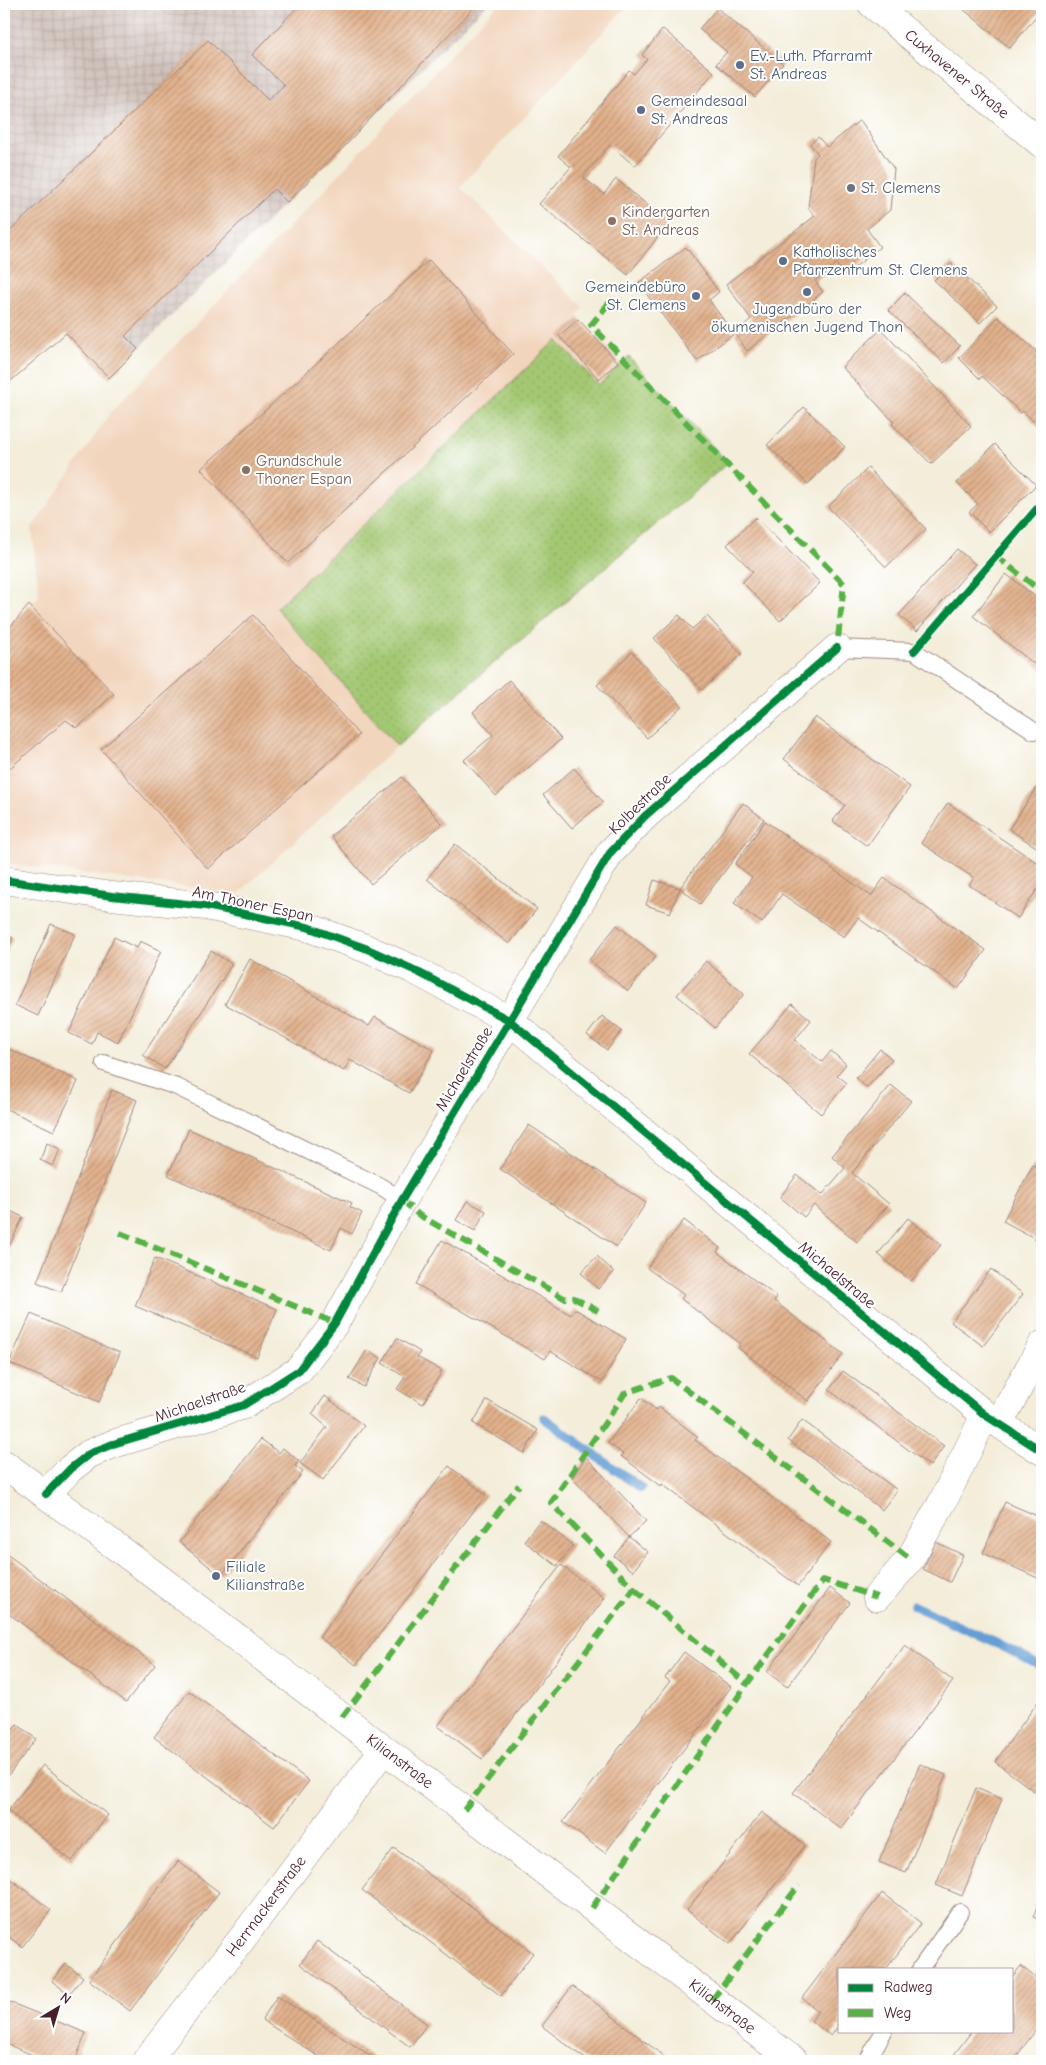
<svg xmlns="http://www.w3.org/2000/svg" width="1046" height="2065" font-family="'Comic Neue',sans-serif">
<defs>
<pattern id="industrial-grid" width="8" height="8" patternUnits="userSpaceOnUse" patternTransform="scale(1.25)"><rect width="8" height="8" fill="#cfc1ba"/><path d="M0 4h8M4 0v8" fill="none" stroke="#b3a5a0"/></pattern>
<pattern id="park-dots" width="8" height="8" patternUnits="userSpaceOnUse" patternTransform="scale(1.25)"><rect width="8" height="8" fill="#a3c872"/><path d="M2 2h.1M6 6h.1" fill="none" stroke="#8eab63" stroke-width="1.8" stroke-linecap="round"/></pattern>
<pattern id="building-hatch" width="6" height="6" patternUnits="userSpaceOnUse" patternTransform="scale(1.25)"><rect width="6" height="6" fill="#e2b28c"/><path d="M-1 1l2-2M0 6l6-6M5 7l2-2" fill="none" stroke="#b99073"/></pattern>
</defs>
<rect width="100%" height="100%" fill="#fff"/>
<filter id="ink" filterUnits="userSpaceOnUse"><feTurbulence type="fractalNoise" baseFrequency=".02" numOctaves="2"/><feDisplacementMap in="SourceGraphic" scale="10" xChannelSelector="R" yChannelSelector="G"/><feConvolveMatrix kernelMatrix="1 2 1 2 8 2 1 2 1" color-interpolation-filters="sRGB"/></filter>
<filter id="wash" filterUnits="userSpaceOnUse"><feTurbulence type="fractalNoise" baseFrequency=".0096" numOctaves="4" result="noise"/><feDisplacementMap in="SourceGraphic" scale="20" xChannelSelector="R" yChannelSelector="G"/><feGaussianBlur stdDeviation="1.12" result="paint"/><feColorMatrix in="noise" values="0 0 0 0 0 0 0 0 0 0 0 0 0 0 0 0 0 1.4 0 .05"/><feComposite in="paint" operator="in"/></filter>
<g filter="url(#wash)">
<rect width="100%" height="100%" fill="#f3edd9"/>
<path fill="#f2d5bd" d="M498,4H629L460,187L583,307L577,316L622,364L599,385L556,340L277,608L397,746L238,894L4,863V632L39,596L32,528L111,412L300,216Z"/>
<path fill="url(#industrial-grid)" d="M4,4H487L109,378L66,333L4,387Z"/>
<path fill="url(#park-dots)" stroke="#76744e" d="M556,340L599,385L629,357L728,463L397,746L276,608Z"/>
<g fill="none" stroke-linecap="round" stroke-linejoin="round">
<g stroke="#669ed4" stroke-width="9">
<path d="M544,1418L641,1488"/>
<path d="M914,1606L994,1642L1042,1667"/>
</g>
</g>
<g id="blocks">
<g fill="url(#building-hatch)">
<path d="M300,4H477L345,146L287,202L274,189L125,336L138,349L109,378L66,333L4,387V237L208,40L268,100L284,85L252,55Z"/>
<path d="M957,4H1042V9L1010,48Z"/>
<path d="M717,8L783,64L755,97L716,64L727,52L699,29Z"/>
<path d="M663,29L714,72L635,166L610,145L583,177L604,194L616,179L669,223L628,275L539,204L571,167L558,156L629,70L634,74L647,59L642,55Z"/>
<path d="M860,120L894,169L890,210L867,229L880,247L845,275L836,264L815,281L823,292L747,351L735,333L751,319L726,284L815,216L808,208L814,158L818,154L810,144L818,137L827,147Z"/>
<path d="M686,247L719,292L709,300L734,334L697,361L638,283Z"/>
<path d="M429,260L513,354L288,563L201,469Z"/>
<path d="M951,263L997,306L980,323L934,280Z"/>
<path d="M905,293L960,346L944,363L888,310Z"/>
<path d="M998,317L1042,356V430L1023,411L1021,413L982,376L980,379L959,358Z"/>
<path d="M578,319L618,362L599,379L559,336Z"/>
<path d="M881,329L971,426L931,464L892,424L894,422L842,367Z"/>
<path d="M804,407L845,447L808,484L767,445Z"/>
<path d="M995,444L1036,485L989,532L969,512L978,504L957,483Z"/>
<path d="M868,468L926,529L886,567L828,507Z"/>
<path d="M756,517L820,583L780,621L742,582L753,572L727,545Z"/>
<path d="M957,549L975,564L917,631L899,615Z"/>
<path d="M1006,574L1041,601L1038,605L1042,609V670L973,616Z"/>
<path d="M29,605L114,694L77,728L66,720L4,773V660L9,655L4,649V634Z"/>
<path d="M253,615L359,735L208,869L101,749Z"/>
<path d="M679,615L692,629L707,616L742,654L702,690L654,638Z"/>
<path d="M632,652L682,706L647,738L597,685Z"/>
<path d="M509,680L561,739L496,796L464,760L493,735L473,712Z"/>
<path d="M815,717L910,787L867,846L833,821L845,805L784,759Z"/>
<path d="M574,768L603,802L572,828L543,795Z"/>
<path d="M402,777L442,824L371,884L331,836Z"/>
<path d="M1042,780V851L1009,829Z"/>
<path d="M743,803L764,819L700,904L680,888Z"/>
<path d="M948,803L1042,866V882L1018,918L969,885L974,878L921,843Z"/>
<path d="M765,821L871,896L884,878L986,950L958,989L858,918L844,937L782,894L762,923L734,903L752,877L735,864Z"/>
<path d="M455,844L537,909L509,944L427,879Z"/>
<path d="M654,880L680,888L670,913L646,905Z"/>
<path d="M51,924L75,934L38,1016L15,1005Z"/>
<path d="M617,925L656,956L628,991L589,960Z"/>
<path d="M4,933L13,938L4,957Z"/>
<path d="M114,937L137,948L140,941L161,951L118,1042L97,1032L92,1044L69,1033Z"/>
<path d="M211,951L232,964L165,1069L143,1055Z"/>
<path d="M250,959L369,1026L375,1017L434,1050L409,1093L350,1060L344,1071L225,1004Z"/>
<path d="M706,961L744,994L715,1028L677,995Z"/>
<path d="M792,1004L811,1020L795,1040L822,1062L831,1051L846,1064L837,1075L847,1083L821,1114L749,1054Z"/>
<path d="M602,1016L622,1031L607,1050L587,1035Z"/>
<path d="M4,1047L78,1081L54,1131L4,1108Z"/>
<path d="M880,1049L892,1059L867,1088L856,1078Z"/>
<path d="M891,1085L911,1101L852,1173L889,1204L857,1242L814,1205L804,1217L780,1197L797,1175L822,1195L845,1168L832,1156Z"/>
<path d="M112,1090L137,1100L61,1292L37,1282Z"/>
<path d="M529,1125L646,1203L617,1247L500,1169Z"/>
<path d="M189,1129L352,1203L350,1207L362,1213L352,1234L341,1228L331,1250L168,1175Z"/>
<path d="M47,1143L60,1149L53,1166L40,1160Z"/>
<path d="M1033,1165L1042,1170V1233L1038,1240L1003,1221Z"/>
<path d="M467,1201L486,1211L475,1231L456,1220Z"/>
<path d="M4,1208L23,1217L4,1257Z"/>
<path d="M908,1218L941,1245L911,1281L878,1254Z"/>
<path d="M684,1220L720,1248L717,1252L777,1297L774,1301L843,1354L808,1401L738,1348L741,1344L681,1299L684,1295L647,1268Z"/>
<path d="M442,1240L571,1315L575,1309L626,1339L602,1382L550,1351L545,1359L416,1284Z"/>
<path d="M597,1256L614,1272L598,1289L581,1273Z"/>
<path d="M155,1258L277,1309L257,1357L135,1306Z"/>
<path d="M991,1269L1023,1294L983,1346L951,1322Z"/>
<path d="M31,1314L120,1353L99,1402L9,1363Z"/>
<path d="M397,1338L420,1352L417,1357L442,1371L423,1404L397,1389L405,1377L382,1363Z"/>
<path d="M367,1350L381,1358L364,1387L349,1379Z"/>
<path d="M843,1371L944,1446L930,1466L829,1390Z"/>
<path d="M325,1396L364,1426L323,1480L300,1463L327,1427L312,1414Z"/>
<path d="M641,1398L656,1410L659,1407L698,1437L695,1440L831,1542L798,1586L662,1484L661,1486L621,1456L623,1454L608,1443Z"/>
<path d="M487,1400L538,1430L524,1453L473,1423Z"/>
<path d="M802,1420L897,1490L882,1510L788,1440Z"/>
<path d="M261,1439L279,1453L283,1448L299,1461L295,1466L303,1472L221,1576L179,1542Z"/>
<path d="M586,1457L646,1521L629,1537L572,1478Z"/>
<path d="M449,1466L486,1495L356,1665L319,1637Z"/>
<path d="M1005,1502L1042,1518V1580L983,1553Z"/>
<path d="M540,1520L573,1545L557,1566L524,1541Z"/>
<path d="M629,1537L648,1552L633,1571L614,1556Z"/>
<path d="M936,1542L963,1555L950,1582L923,1569Z"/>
<path d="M4,1552L155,1665L126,1702L4,1610Z"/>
<path d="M561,1565L605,1598L482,1759L438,1726Z"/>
<path d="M830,1588L850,1603L787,1687L767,1672Z"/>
<path d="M905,1645L953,1681L841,1829L793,1793Z"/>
<path d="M684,1652L731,1687L605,1853L563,1822L670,1681L665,1678Z"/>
<path d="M189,1691L309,1781L274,1827L154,1737Z"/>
<path d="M1042,1696V1797L995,1762Z"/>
<path d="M17,1724L36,1739L4,1781V1741Z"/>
<path d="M920,1764L946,1775L906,1873L879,1862Z"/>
<path d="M43,1765L108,1815L72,1861L8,1811Z"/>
<path d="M976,1788L1002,1799L962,1896L936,1885Z"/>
<path d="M762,1812L805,1845L730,1944L687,1910Z"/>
<path d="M394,1848L533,1953L501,1996L362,1890Z"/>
<path d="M178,1861L219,1892L130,2011L89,1980Z"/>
<path d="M4,1874L51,1910L22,1947L4,1933Z"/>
<path d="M882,1893L921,1923L886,1969H840V2027L838,2026L831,2036L811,2021L818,2011L802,1998Z"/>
<path d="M1042,1894V1921L1033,1917Z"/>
<path d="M317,1941L427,2024L410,2047L300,1964Z"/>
<path d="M66,1964L83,1977L69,1994L52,1981Z"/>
<path d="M1021,1966L1042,1983V2022L1024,2046L1013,2061H949L972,2031H1012V1977Z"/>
<path d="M572,1986L588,1997L670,2061H588L542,2026Z"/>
<path d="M277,1996L379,2061H326L262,2020Z"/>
<path d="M4,2000L86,2033L75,2061H47L4,2043Z"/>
</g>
</g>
</g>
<g filter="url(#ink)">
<use href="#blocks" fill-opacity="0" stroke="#9e8682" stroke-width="1"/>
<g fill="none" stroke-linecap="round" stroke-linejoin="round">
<g stroke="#9e8682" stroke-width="18">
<g id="service">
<path d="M837,648L914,651L1034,731"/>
<path d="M104,1063L177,1087L380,1186L402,1200"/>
<path d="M920,1969L960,1912"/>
<path d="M867,2061L884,2031"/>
</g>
</g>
<g stroke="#9e8682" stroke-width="29">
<g id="minor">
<path id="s1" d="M872,4L1042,144"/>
<path d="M4,880L112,896L206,906L307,927L365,948L412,969L509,1020L985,1415L1042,1451"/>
<path d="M999,1423L1042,1345"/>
<path d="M46,1494L70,1469L89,1454L113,1444L244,1405L299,1370L335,1323L402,1200L610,853L645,816L837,648"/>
<path d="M877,1597L910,1559L943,1501L985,1415"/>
<path id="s2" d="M146,2061L241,1940L384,1749"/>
</g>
</g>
<g stroke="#9e8682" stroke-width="29">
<g id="secondary">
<path id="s3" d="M4,1464L156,1576L794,2061"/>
</g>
</g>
<use href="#service" stroke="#fff" stroke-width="16"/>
<use href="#minor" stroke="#fff" stroke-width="28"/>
<use href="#secondary" stroke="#fff" stroke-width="28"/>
<g stroke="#57b146" stroke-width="6" stroke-dasharray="12 6" stroke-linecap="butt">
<path d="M609,303L591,325L844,584L837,648"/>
<path d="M996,556L1042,592"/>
<path d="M402,1200L419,1215L564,1298H574L598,1311"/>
<path d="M120,1233L335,1323"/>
<path d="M634,1589L747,1684"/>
<path d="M342,1717L519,1485"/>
<path d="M464,1810L634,1589L551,1503L625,1393L671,1378L910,1559"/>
<path d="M592,1908L747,1684L823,1580L877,1597"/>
<path d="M712,2000L799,1885"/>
</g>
<g stroke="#fff" stroke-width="11">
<g id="cycleway">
<path d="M914,651L1042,503"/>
<path d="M4,880L112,896L206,906L307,927L365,948L412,969L509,1020L985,1415L1042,1451"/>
<path d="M46,1494L70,1469L89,1454L113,1444L244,1405L299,1370L335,1323L402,1200L610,853L645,816L837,648"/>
</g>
</g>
<use href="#cycleway" stroke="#00873e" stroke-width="8"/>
</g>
</g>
<g fill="#5c6f8a" stroke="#fff" stroke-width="2">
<circle cx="740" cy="65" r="5"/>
<circle cx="641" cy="110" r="5"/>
<circle cx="783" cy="261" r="5"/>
<circle cx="807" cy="292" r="5"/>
<circle cx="696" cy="296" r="5"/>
<circle cx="216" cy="1576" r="5"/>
</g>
<circle fill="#6b7280" stroke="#fff" stroke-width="2" cx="851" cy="188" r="5"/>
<g fill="#8d6e63" stroke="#fff" stroke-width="2">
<circle cx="612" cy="221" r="5"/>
<circle cx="246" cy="470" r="5"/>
</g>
<g text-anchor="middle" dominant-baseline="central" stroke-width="4" stroke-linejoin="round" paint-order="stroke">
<g font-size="16" fill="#4e5e75" stroke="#fff" text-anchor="start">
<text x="750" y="56">Ev.-Luth. Pfarramt<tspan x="750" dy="18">St. Andreas</tspan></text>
<text x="651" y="101">Gemeindesaal<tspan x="651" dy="18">St. Andreas</tspan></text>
<text x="793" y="252">Katholisches<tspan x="793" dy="18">Pfarrzentrum St. Clemens</tspan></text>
<text x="686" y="287" text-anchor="end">Gemeindebüro<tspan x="686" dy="18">St. Clemens</tspan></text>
<text x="807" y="309" text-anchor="middle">Jugendbüro der<tspan x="807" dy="18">ökumenischen Jugend Thon</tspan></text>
<text x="226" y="1567">Filiale<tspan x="226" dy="18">Kilianstraße</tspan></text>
</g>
<g font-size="16" fill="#4a1f2b" stroke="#fff">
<text stroke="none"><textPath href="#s1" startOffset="110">Cuxhavener Straße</textPath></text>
<text transform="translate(640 804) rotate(-44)">Kolbestraße</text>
<text transform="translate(253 904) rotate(12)">Am Thoner Espan</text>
<text transform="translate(464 1069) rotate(-59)">Michaelstraße</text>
<text transform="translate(837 1275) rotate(40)">Michaelstraße</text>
<text transform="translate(200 1402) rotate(-19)">Michaelstraße</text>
<text stroke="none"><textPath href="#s3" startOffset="495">Kilianstraße</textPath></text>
<text stroke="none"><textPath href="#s2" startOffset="196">Herrnackerstraße</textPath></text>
<text stroke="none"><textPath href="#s3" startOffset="900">Kilianstraße</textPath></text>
</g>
<g font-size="16" fill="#5b616d" stroke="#fff" text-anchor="start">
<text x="861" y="188">St. Clemens</text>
</g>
<g font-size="16" fill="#785e54" stroke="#fff" text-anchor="start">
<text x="622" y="212">Kindergarten<tspan x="622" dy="18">St. Andreas</tspan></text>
<text x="256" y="461">Grundschule<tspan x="256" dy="18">Thoner Espan</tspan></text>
</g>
</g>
<rect width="1046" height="2065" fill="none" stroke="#fff" stroke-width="20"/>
<rect x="838" y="1968" width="175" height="65" fill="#ffffff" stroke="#b7a5aa"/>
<rect x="848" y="1984" width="25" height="8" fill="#00873e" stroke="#b7a5aa"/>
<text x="884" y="1992" font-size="15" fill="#4a1f2b">Radweg</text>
<rect x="848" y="2009" width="25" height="8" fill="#57b146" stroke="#b7a5aa"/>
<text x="884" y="2018" font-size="15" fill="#4a1f2b">Weg</text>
<g transform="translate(58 2008) rotate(38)" stroke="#ffffff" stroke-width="4" paint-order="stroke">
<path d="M0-4L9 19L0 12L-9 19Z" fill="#4a1f2b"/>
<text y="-8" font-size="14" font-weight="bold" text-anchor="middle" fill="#4a1f2b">N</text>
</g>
</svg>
